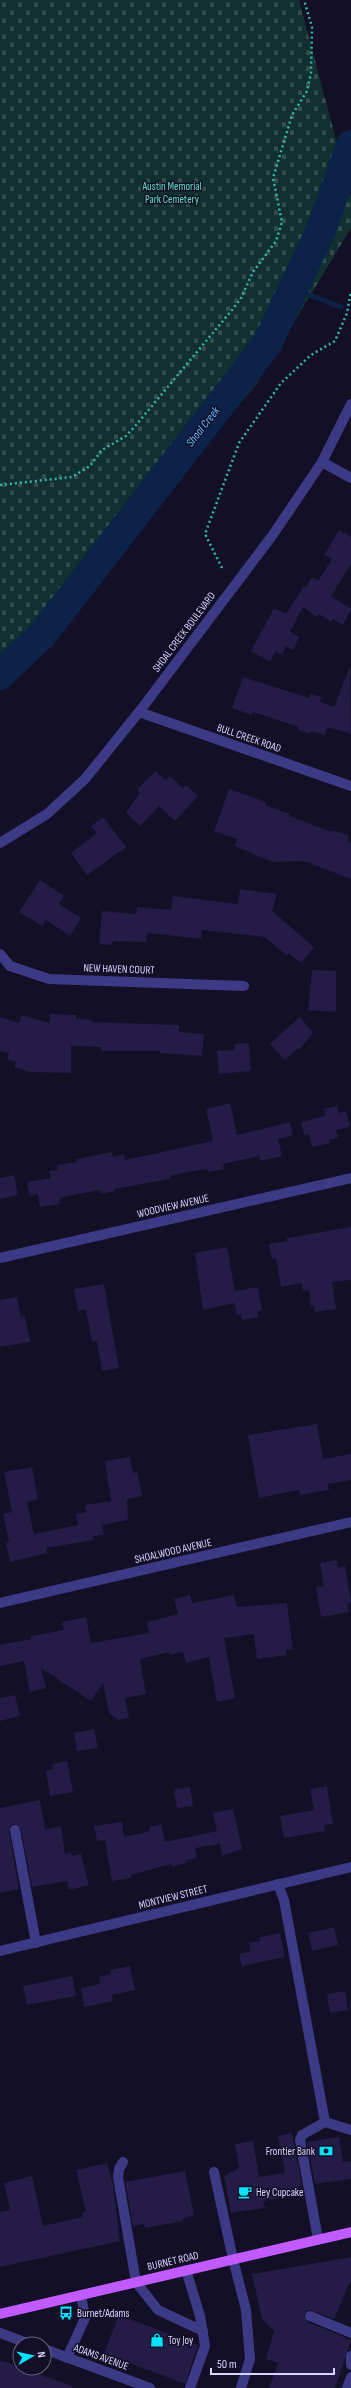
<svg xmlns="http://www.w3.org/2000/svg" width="351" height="2388" font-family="'Sofia Sans Condensed',sans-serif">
<defs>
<pattern id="cemetery-stones" width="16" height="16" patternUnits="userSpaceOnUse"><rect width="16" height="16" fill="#12302f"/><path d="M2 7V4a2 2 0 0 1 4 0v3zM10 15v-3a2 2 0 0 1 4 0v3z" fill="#344d4e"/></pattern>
</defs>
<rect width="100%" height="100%" fill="#130f26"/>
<path fill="url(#cemetery-stones)" d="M0,0H299L351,196V228L256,385L42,635L0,675Z"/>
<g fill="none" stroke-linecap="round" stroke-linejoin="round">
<path stroke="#0c2248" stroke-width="5" d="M294,289L341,307"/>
<path stroke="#0c2248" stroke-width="30" d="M0,675L42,635L267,344L321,230L351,145"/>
</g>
<g fill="#241b47">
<path d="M339,530L351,537V564L331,596L351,609L343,625L333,619L331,622L319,614L317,617L303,607L290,632L299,637L293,650L286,646L282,655L276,651L270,662L251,651L274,608L286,614L304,586L306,587L312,577L318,581L332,559L324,555Z"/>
<path d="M350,667L351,734L327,727L325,735L311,731L310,734L298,730L299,727L253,712L252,715L232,708L243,677L309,698L310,694L321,697L320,702L334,707Z"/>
<path d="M155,771L166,780L170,776L183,788L186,785L198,796L175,821L159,806L140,826L126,813L140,793L137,790Z"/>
<path d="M229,789L266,802L265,805L290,814L289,816L332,832L333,830L349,835L347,841L351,843V879L304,861L272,862L235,846L237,839L214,831Z"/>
<path d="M103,817L126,847L87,875L71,853L97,833L91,826Z"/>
<path d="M40,880L64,896L59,904L81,918L70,936L46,920L42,926L19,912Z"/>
<path d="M240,889L277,894L272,911L314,947L301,963L289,953L287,956L265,937L202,930L201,939L149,933L147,934L146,942L113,941L112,945L99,944L102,911L136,914L137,907L171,910L173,896L238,904Z"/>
<path d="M312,970L336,971V1012L308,1010Z"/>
<path d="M50,1014L76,1015V1019L92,1020L91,1022L179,1025V1032L204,1034L202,1056L160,1053V1051H101V1047L71,1046V1073L30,1072L14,1067L16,1062L7,1059L9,1053L0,1051V1017L19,1023L22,1015L50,1023Z"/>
<path d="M300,1017L313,1033L299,1050L297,1049L285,1060L270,1044Z"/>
<path d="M249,1043L251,1071L219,1074L217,1051L235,1050V1044Z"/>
<path d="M230,1103L237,1135L290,1122L293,1135L278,1139L282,1156L260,1161L259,1156L223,1164L224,1169L208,1172L207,1169L183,1173L170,1176V1179L114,1189L115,1191L101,1194L100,1190L63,1197L59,1199L60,1204L40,1207L38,1194L29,1196L27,1182L51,1178L49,1171L58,1170L57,1165L77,1162V1159L112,1152L113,1157L124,1154L125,1160L213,1141L206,1109Z"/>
<path d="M337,1106L339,1113L346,1111L350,1127L336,1130L338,1138L329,1140L330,1143L312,1147L309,1134L304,1135L301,1122L325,1116L324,1109Z"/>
<path d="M14,1175L18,1195L0,1199V1178Z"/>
<path d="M351,1227V1280L332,1282L336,1309L315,1312L314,1306L311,1307L309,1290L303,1291L302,1283L281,1287L276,1258L272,1259L269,1244L287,1241V1238Z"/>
<path d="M227,1247L235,1291L258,1287L262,1310L257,1311L258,1317L242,1320L241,1314L237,1315L234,1303L203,1310L195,1253Z"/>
<path d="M104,1284L119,1368L102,1371L97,1341L92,1342L86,1310L78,1311L74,1289Z"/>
<path d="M17,1297L21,1317L25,1316L30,1342L0,1347V1300Z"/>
<path d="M317,1424L323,1459L351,1454V1480L328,1484L329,1490L300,1495L299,1490L259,1498L248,1435Z"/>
<path d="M130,1457L133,1473L137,1472L142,1496L127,1499L128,1520L102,1525L104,1535L93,1536L94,1540L46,1548L47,1553L10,1562L6,1543L9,1542L3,1514L12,1512L4,1472L32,1467L38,1499L27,1502L34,1534L78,1525L76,1514L86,1512L85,1505L111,1501L105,1461Z"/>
<path d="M337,1560L338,1567L345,1566L351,1602L347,1604L349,1612L321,1617L316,1587L324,1586L320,1563Z"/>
<path d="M190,1595L192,1603L234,1595L237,1607L287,1603L293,1649L286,1650L287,1655L257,1659L254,1634L224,1638L235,1698L217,1702L209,1657L186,1663L183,1652L170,1655L169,1652L140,1659L146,1694L125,1698L129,1718L118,1720L109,1713L103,1683L91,1701L41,1668L46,1688L30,1692L24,1661L0,1666V1645L31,1639V1636L64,1630L62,1622L86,1617L91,1643L149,1633L147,1622L178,1614L174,1599Z"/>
<path d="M15,1695L20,1716L0,1721V1698Z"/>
<path d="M94,1729L98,1748L77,1751L74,1733Z"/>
<path d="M67,1761L73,1792L50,1796L46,1771L53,1769L52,1764Z"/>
<path d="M327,1786L333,1824L324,1825L325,1831L284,1838L280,1816L314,1810L310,1789Z"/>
<path d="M190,1787L193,1806L177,1808L174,1789Z"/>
<path d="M40,1800L45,1829L61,1826L65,1854L71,1852L72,1856L81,1854L89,1885L69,1890L67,1881L32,1887L21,1829L14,1824L11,1825L9,1831L19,1889L0,1893V1808Z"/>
<path d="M233,1809L242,1849L222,1856L220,1844L195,1848L197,1858L186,1860V1863L172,1867L171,1864L131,1875V1878L112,1881L105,1840L97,1841L94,1826L122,1822L124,1837L150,1831L149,1827L161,1824L165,1842L217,1831L213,1813Z"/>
<path d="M334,1927L338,1945L312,1951L308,1933Z"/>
<path d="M280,1933L285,1957L242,1966L239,1954L251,1951L249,1943L260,1941V1937Z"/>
<path d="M130,1966L135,1990L112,1995L113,2001L84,2007L81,1988L100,1984L99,1977L111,1974L110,1970Z"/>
<path d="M72,1976L76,1996L27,2005L23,1986Z"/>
<path d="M345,1991L348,2010L330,2013L327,1994Z"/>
<path d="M292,2133L302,2186H299L300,2195L263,2201L265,2208L231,2213L224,2176L239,2168L235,2144L253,2141L259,2177L285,2173L278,2136Z"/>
<path d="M339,2137L343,2162L351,2161V2179L315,2184L307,2142Z"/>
<path d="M107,2163L113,2185L120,2241L0,2267V2212L10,2210L4,2183L32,2176L43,2226L83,2217V2212H86L76,2170Z"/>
<path d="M185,2171L194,2215L183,2219V2221L145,2228L144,2224L133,2226L125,2182Z"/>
<path d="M351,2257V2280L334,2319L310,2310L306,2311L304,2316L308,2322L351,2340L335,2388H269L278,2363L266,2359L274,2331L262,2319L252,2274Z"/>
<path d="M119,2315L198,2345L185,2384L104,2353Z"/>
<path d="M0,2360L72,2386V2388H0Z"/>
</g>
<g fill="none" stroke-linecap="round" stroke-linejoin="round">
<g stroke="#2fb8b0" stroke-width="2.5" stroke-dasharray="2 3" stroke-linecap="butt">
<path d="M0,485L72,477L90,466L102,450L126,436L136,425L232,310L241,298L253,272L276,241L282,222L273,178L292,115L307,91L311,73L312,27L304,0"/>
<path d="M222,568L205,534L239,443L281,383L311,355L335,341L347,313L351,291"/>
</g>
<g stroke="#3d3a85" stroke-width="10">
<path d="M322,462L351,478"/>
<path d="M139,712L351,786"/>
<path d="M0,843L47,814L85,779L139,712L272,536L322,462L351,404"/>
<path d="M0,954L10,966L49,979L244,986"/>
<path d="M0,1258L351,1178"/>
<path d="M0,1603L351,1522"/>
<path d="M15,1830L36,1943"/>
<path d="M278,1884L284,1900L325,2122L351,2130"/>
<path d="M0,1951L351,1867"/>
<path d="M123,2162L119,2169L118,2177L136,2282L158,2310L203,2331"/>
<path d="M214,2172L233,2259L246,2310L250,2359L241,2388"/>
<path d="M318,2239L300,2140L302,2135L325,2122"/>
<path d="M186,2270L200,2316L205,2346L190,2388"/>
<path d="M310,2316L351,2333"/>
<path d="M0,2333L30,2344"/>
<path d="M44,2349L150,2388"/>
<path d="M351,2356V2365"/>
<path d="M67,2358L85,2318L81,2295"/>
<path d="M347,2388L351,2377"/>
</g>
<path stroke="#c25bff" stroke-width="10" d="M0,2314L351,2232"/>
</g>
<defs>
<g id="bank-bare" transform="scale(1.08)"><path d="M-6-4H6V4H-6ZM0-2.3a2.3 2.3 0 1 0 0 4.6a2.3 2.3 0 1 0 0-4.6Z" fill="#00e5ff" stroke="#130f26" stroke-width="2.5" paint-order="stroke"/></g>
<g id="cafe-bare" transform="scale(1.08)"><path d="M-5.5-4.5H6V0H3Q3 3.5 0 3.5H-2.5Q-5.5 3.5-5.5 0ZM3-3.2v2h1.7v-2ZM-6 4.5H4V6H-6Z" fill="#00e5ff" stroke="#130f26" stroke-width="2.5" paint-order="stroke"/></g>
<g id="bus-bare" transform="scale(1.08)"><path d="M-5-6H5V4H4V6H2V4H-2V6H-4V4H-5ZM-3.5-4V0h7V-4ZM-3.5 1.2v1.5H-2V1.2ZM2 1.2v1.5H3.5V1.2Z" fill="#00e5ff" stroke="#130f26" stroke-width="2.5" paint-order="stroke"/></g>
<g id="shop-bare" transform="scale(1.08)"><path d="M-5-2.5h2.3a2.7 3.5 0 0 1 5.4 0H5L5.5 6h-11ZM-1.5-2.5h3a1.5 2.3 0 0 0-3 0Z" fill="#00e5ff" stroke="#130f26" stroke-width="2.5" paint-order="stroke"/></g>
</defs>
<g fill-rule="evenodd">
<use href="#bank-bare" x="326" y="2151"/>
<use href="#cafe-bare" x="245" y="2192"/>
<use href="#bus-bare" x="66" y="2313"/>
<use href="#shop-bare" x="157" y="2340"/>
</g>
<g text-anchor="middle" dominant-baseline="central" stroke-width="3" stroke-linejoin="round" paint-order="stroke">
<g font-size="11" fill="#5fe0c0" stroke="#130f26">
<text x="172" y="186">Austin Memorial<tspan x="172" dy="13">Park Cemetery</tspan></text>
</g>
<g font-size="11" fill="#d9d4ff" stroke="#130f26">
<text transform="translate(184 632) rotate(-53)">SHOAL CREEK BOULEVARD</text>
<text transform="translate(249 738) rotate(19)">BULL CREEK ROAD</text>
<text transform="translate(119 969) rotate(2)">NEW HAVEN COURT</text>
<text transform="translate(173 1206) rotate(-13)">WOODVIEW AVENUE</text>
<text transform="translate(173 1551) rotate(-13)">SHOALWOOD AVENUE</text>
<text transform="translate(173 1897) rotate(-14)">MONTVIEW STREET</text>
<text transform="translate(173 2261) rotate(-13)">BURNET ROAD</text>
<text transform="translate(101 2357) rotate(20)">ADAMS AVENUE</text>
</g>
<g font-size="11" fill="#d9d4ff" stroke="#130f26" text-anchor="start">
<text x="315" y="2151" text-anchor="end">Frontier Bank</text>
<text x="256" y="2192">Hey Cupcake</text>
<text x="77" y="2313">Burnet/Adams</text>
<text x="168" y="2340">Toy Joy</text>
</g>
<g font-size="12" font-style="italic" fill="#62b6ff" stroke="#130f26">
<text transform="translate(203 427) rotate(-52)">Shoal Creek</text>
</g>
</g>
<g transform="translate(32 2356) rotate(81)"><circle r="19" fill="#130f26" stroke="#625e7d"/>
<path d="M0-3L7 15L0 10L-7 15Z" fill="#00e5ff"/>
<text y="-6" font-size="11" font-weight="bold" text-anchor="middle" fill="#d9d4ff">N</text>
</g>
<path d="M211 2368v6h123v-6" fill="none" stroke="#d9d4ff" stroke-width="2"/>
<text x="217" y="2368" font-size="12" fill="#d9d4ff" stroke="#130f26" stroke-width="3" paint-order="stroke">50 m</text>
</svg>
